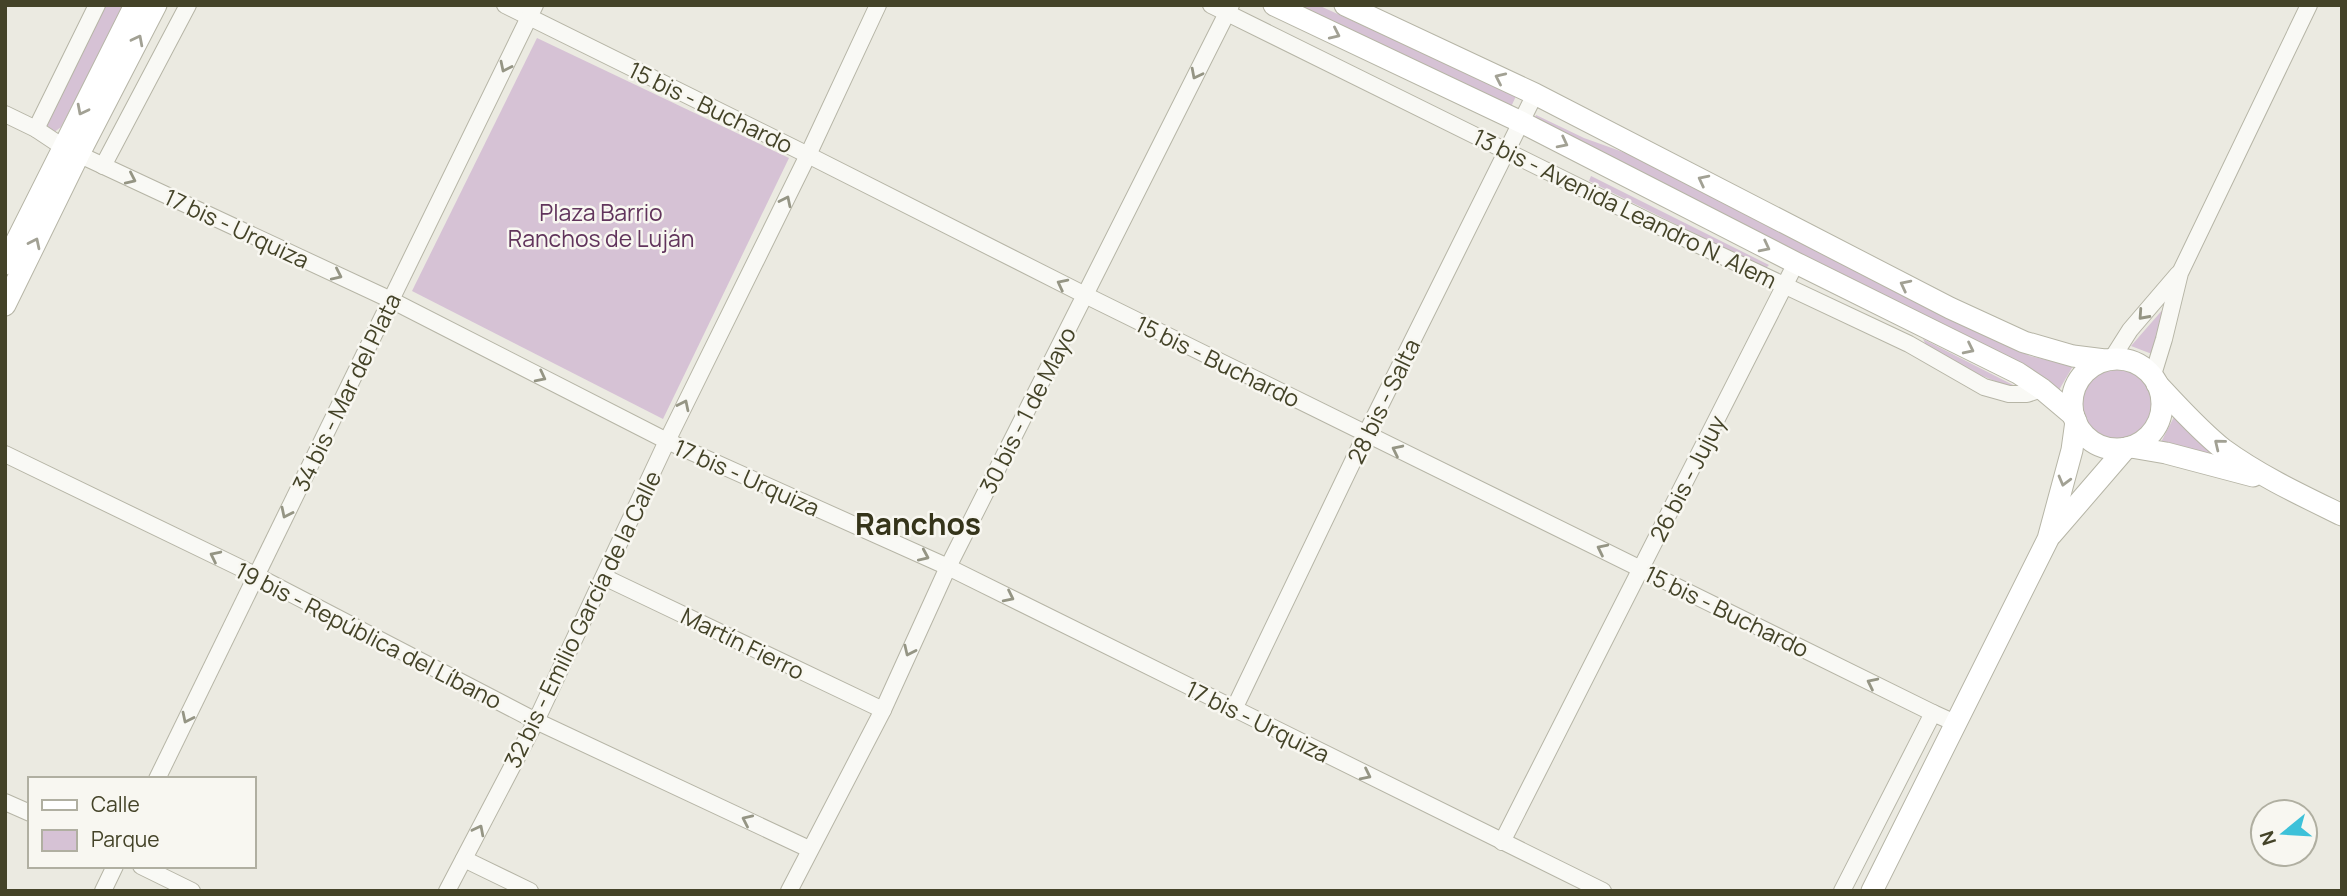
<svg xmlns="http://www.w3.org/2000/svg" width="2347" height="896" font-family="Manrope,sans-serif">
<rect width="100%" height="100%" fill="#ebeae1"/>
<g fill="#d6c2d5">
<path d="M105,5H125L61,127L53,133L44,131Z"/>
<path d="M1294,5H1318L1516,96L1511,107Z"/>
<path d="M537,38L789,158L663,419L412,291Z"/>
<path d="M1536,115L1584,138L1634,156L2030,356L2073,366L2059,390L1534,120Z"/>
<path d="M1591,176L1769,265L1765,269L1589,181Z"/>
<path d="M2165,307L2152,354L2131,346Z"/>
<path d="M1923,339L2019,388C1986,381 1956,363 1927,347Z"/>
<circle cx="2116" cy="404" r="35"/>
<path d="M2174,417L2218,456L2161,442Z"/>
</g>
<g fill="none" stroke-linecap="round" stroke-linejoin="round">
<g stroke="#b6b5a6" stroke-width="18">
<g id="street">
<path d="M505,5L808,155L1085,295L1933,713"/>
<path d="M1211,5L1652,223L1909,344L1984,387L2009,394H2027L2042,389"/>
<path d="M5,114L36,129L63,147L391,300L667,441L948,567L1603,891"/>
<path d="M36,129L97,5"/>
<path d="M103,166L188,5"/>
<path d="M2111,360L2130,330L2178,274"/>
<path d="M2152,378L2164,339L2180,273L2309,5"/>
<path d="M5,454L255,575L536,721L809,849"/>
<path d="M604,577L883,710"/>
<path d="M1234,709L1366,434L1535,94"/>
<path d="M157,779L535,5"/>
<path d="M5,802L30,813"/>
<path d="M1502,842L1796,263"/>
<path d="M464,859L530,891"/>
<path d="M141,866L192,891"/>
<path d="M103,891L115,866"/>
<path d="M447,891L536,721L667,441L808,155L878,5"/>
<path d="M789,891L883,710L948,567L1231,5"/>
<path d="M1842,891L1933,713L1955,723"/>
</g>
</g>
<g stroke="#b6b5a6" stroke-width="23">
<g id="secondary">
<path d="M1274,5L1521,122L1796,263L2018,373L2042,389L2074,416"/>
<path d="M1345,5L1535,94L1950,308L2024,342L2073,356L2105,360"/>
<path d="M5,264L135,5"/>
<path d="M5,305L79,154L156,5"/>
<circle cx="2117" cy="404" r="45"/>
<path d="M2157,384C2178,406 2199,430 2223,449C2260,476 2301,495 2342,515"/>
<path d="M2131,447L2166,453L2253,476"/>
<path d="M2051,535L2126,448"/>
<path d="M1872,891L2048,539L2072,450L2076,421"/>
</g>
</g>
<use href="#street" stroke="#f9f9f5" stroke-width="16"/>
<use href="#secondary" stroke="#fff" stroke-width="21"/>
</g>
<defs><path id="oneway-chevron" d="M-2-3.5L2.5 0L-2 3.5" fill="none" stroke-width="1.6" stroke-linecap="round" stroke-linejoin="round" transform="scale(1.75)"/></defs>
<g stroke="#a2a194">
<use href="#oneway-chevron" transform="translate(1335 34) rotate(25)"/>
<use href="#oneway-chevron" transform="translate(138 40) rotate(-63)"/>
<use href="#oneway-chevron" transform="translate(1500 78) rotate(-155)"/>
<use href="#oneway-chevron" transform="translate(82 110) rotate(117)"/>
<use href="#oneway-chevron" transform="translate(1563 143) rotate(27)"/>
<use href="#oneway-chevron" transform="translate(1703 180) rotate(-153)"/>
<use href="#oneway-chevron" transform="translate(35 243) rotate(-64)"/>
<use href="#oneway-chevron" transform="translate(1765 247) rotate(27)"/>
<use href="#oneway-chevron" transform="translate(1905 285) rotate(-153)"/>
<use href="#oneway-chevron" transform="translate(1969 349) rotate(26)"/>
<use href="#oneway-chevron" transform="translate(2219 444) rotate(-141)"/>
<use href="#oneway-chevron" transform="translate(2064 481) rotate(105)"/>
</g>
<g stroke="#959584">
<use href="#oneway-chevron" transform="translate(505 67) rotate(116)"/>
<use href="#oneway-chevron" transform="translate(1196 74) rotate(117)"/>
<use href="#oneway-chevron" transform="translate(131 179) rotate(25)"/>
<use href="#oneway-chevron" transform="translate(786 201) rotate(-64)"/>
<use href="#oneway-chevron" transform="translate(337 275) rotate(25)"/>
<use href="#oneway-chevron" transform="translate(1062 284) rotate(-153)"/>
<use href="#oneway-chevron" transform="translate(2143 315) rotate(132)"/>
<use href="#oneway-chevron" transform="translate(541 377) rotate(27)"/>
<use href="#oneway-chevron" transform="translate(684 405) rotate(-64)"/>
<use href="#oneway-chevron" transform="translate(1397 450) rotate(-154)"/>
<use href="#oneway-chevron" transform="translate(286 513) rotate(116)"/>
<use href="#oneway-chevron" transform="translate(1602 549) rotate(-154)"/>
<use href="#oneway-chevron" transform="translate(215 556) rotate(-154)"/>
<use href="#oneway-chevron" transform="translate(924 556) rotate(24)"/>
<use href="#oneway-chevron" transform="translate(1009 597) rotate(26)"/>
<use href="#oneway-chevron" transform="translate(909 651) rotate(115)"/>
<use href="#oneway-chevron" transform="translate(1872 683) rotate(-154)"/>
<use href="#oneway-chevron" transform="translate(187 718) rotate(116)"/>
<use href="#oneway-chevron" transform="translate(1366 775) rotate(26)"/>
<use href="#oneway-chevron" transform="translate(747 820) rotate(-155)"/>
<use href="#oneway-chevron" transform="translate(479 830) rotate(-63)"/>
</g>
<g text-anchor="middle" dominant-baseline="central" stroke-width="5" stroke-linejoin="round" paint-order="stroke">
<g font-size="23" fill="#444328" stroke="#f8f7f1">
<text transform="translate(711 107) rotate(26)">15 bis - Buchardo</text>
<text transform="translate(1625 208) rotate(26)">13 bis - Avenida Leandro N. Alem</text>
<text transform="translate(237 228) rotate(25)">17 bis - Urquiza</text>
<text transform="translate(1218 361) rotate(26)">15 bis - Buchardo</text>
<text transform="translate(346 392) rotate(-64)">34 bis - Mar del Plata</text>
<text transform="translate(1383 401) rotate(-64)">28 bis - Salta</text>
<text transform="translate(1027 410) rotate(-63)">30 bis - 1 de Mayo</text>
<text transform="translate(747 477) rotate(24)">17 bis - Urquiza</text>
<text transform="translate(1687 478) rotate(-63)">26 bis - Jujuy</text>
<text transform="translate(1727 611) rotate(26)">15 bis - Buchardo</text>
<text transform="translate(582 619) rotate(-64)">32 bis - Emilio García de la Calle</text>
<text transform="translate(369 635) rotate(27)">19 bis - República del Líbano</text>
<text transform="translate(743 643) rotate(26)">Martín Fierro</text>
<text transform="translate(1258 721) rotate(26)">17 bis - Urquiza</text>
</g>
<g font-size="23" fill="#61345c" stroke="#f8f7f1">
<text x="601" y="212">Plaza Barrio<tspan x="601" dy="26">Ranchos de Luján</tspan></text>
</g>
<g font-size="30" font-weight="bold" fill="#35341a" stroke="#f8f7f1">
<text x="918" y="523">Ranchos</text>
</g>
</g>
<rect width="2347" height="896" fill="none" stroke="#444328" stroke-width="14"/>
<rect x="28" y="777" width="228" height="91" fill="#f8f7f1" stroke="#b0afa1" stroke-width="2"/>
<rect x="42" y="800" width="35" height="10" fill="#ffffff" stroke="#b0afa1" stroke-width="2"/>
<text x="91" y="812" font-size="21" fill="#444328">Calle</text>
<rect x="42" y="830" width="35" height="21" fill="#d6c2d5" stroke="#b0afa1" stroke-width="2"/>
<text x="91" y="847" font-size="21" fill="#444328">Parque</text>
<g transform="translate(2284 833) rotate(252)"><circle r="33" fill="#f8f7f1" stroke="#b0afa1" stroke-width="2"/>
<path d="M0-5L12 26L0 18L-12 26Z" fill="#3dc1d9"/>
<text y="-10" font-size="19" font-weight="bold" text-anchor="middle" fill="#444328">N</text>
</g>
</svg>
